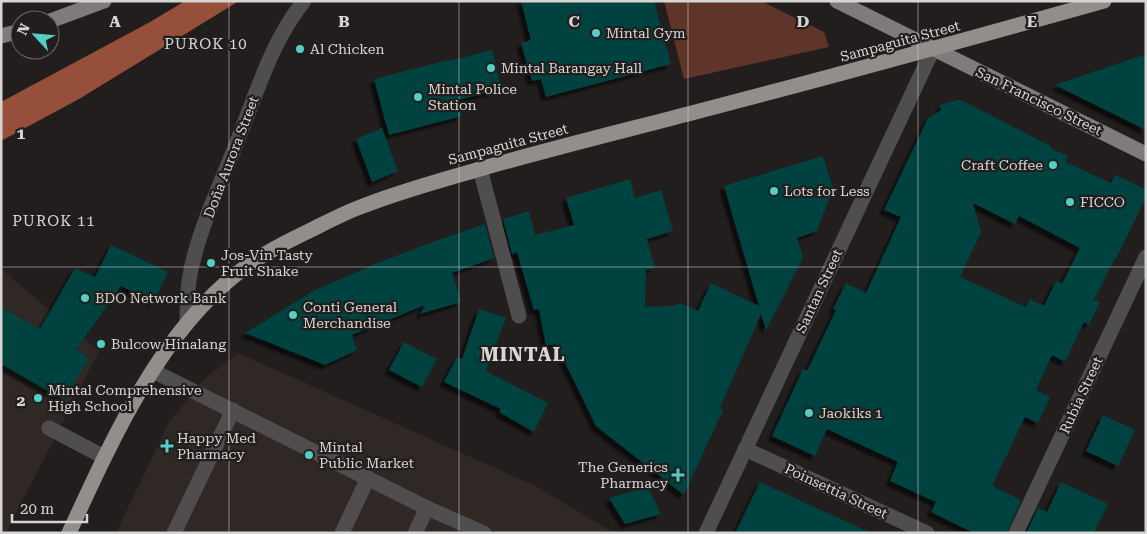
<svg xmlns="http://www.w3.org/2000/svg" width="1147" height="534" font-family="'Roboto Serif',serif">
<defs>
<filter id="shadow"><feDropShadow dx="-4.5" dy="4.5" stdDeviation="1" flood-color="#0009"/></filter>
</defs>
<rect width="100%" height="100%" fill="#211e1d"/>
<g fill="#302825">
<path d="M1,269L99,351L6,533H1Z"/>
<path d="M238,353L538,487L614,533H116L169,422L205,378Z"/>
</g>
<path fill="#5f3529" d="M664,1H761L824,32L829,47L684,79Z"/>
<path fill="#964f3a" d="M185,1H239L79,99L1,141V102L150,22Z"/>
<g fill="#004340" fill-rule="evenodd" filter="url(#shadow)">
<path d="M521,1H654L671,64L546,97L541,79L532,81L521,43L531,40Z"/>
<path d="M492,50L501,89L458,100L462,116L389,135L374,79L448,60L449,61Z"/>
<path d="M1146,54V130L1055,85Z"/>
<path d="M957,100H961L1051,146L1050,148L1068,156L1066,162L1111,183L1115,175L1146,189V197L1116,259L1115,258L1094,300L1100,302L1089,325L1084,322L1065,362L1052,355L1036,390L1050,397L1038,423L1025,417L992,486L1021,500L1007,533H974L931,512L936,502L890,481L898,462L827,429L815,456L772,436L803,369L807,371L836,310L833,309L846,283L866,293L901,217L884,210L928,118L941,110L940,105ZM973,203L1015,224L1019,216L1080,248L1062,284L1056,281L1044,306L1030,299L1026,307L960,277L981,232Z"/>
<path d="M382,128L398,171L372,182L356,139Z"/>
<path d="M823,156L833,189L817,231L797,238L803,258L766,330L761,314L720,408L723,410L684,495L596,426L556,344L546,346L539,309L534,310L517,252L512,254L503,219L529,211L535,235L574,225L566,198L630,179L635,198L661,190L673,231L647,239L655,268L646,270L645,307L674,306L680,303L698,311L711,283L759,306L724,186Z"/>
<path d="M485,224L494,258L452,273L461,302L420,314L425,305L352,335L357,350L325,365L245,333L313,291L377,263L441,239Z"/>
<path d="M111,245L168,272L154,302L121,286L76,350L89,358L64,400L1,364V307L40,329L75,268L95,277Z"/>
<path d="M479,309L506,318L486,371L548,403L534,432L499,412L501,409L444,382L457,357L462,359Z"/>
<path d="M404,342L437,359L422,387L389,370Z"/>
<path d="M1103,415L1135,430L1118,466L1086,451Z"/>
<path d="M760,482L871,533H735Z"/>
<path d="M1061,482L1108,504L1094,533H1026L1038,508L1047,512Z"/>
<path d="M648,487L661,514L625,524L609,498Z"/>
</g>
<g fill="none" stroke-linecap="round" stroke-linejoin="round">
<g stroke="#4f4d4d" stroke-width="15">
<path d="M480,169L519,316"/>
<path d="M187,323C187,309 187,295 189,281C196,233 223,180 240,134C258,89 273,39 304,1"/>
<path d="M153,371L427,508L484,533"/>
<path d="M49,428L104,457"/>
<path d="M745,449L927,533"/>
<path d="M174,533L233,410"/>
<path d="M342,533L368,478"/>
<path d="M415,533L427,508"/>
<path d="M706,533L933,49"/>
<path d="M1016,533L1146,257"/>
</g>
<g stroke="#7f7b7a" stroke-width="15">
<path d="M837,1L1146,154"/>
<path d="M50,21L104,1"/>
<path d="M1,36L20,31"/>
</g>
<path stroke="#928e8c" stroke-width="15" d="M69,533C111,442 158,335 239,272C262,254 286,242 313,229C329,221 346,212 363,206C401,191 441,180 480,169C549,149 619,132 688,114C827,78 965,40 1104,1"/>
</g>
<path fill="none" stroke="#d7d5d4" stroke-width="1" stroke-opacity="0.55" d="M229,1V533M459,1V533M688,1V533M918,1V533M1,267H1146"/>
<g fill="#55cec6" stroke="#211e1d" stroke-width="2">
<circle cx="596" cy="33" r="5"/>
<circle cx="300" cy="49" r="5"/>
<circle cx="491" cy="68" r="5"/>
<circle cx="418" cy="97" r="5"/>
<circle cx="1053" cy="165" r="5"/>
<circle cx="774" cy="191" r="5"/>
<circle cx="1070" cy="202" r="5"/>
<circle cx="211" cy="263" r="5"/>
<circle cx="85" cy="298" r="5"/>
<circle cx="293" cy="315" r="5"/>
<circle cx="101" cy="344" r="5"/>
<circle cx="38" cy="398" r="5"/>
<circle cx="809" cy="413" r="5"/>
<path d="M164.5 438.5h5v5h5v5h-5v5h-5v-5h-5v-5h5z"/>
<circle cx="309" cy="455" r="5"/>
<path d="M675.5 467.5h5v5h5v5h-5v5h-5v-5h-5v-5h5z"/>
</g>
<g text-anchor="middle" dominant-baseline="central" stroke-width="4.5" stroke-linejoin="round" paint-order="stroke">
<g font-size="14" fill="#d7d5d4" stroke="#211e1d" text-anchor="start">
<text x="606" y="33">Mintal Gym</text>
<text x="310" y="49">Al Chicken</text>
<text x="501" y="68">Mintal Barangay Hall</text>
<text x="428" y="89">Mintal Police<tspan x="428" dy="16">Station</tspan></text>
<text x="1043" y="165" text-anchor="end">Craft Coffee</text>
<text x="784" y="191">Lots for Less</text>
<text x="1080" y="202">FICCO</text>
<text x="221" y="255">Jos-Vin Tasty<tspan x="221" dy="16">Fruit Shake</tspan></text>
<text x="95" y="298">BDO Network Bank</text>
<text x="303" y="307">Conti General<tspan x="303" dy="16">Merchandise</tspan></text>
<text x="111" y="344">Bulcow Hinalang</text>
<text x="48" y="390">Mintal Comprehensive<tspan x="48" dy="16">High School</tspan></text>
<text x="819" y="413">Jaokiks 1</text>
<text x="177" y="438">Happy Med<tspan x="177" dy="16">Pharmacy</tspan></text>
<text x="319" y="447">Mintal<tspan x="319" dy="16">Public Market</tspan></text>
<text x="668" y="467" text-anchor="end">The Generics<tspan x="668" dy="16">Pharmacy</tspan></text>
</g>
<g font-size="14" fill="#d7d5d4" stroke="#211e1d">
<text transform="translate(900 41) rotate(-15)">Sampaguita Street</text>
<text transform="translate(1039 101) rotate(26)">San Francisco Street</text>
<text transform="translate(508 144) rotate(-15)">Sampaguita Street</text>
<text transform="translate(231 157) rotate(-69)">Doña Aurora Street</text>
<text transform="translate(819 291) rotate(-65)">Santan Street</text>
<text transform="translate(1081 395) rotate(-65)">Rubia Street</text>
<text transform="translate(836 491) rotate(25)">Poinsettia Street</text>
</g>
<g font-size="15" letter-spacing="1" fill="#dbd6d5" stroke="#211e1d">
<text x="206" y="44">PUROK 10</text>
<text x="54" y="221">PUROK 11</text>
</g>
<g font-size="19" font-weight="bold" letter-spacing="1" fill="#dbd6d5" stroke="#211e1d">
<text x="523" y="354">MINTAL</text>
</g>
</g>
<g font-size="16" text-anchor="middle" font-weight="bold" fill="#d7d5d4" stroke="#211e1d" stroke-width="4.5" stroke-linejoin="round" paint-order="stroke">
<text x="115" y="27">A</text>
<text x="344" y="27">B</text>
<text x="574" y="27">C</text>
<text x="803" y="27">D</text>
<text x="1032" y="27">E</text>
<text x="21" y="139">1</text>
<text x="21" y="406">2</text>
</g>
<rect width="1147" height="534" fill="none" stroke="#d7d5d4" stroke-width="5"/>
<g transform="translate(35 35) rotate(296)"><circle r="24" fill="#211e1d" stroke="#6a6766"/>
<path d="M0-4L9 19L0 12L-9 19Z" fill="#55cec6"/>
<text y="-8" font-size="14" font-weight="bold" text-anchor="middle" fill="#d7d5d4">N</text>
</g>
<path d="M12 514v8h75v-8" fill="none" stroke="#d7d5d4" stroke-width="2.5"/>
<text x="20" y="514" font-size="15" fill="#d7d5d4" stroke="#211e1d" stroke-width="4" paint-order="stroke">20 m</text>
</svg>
